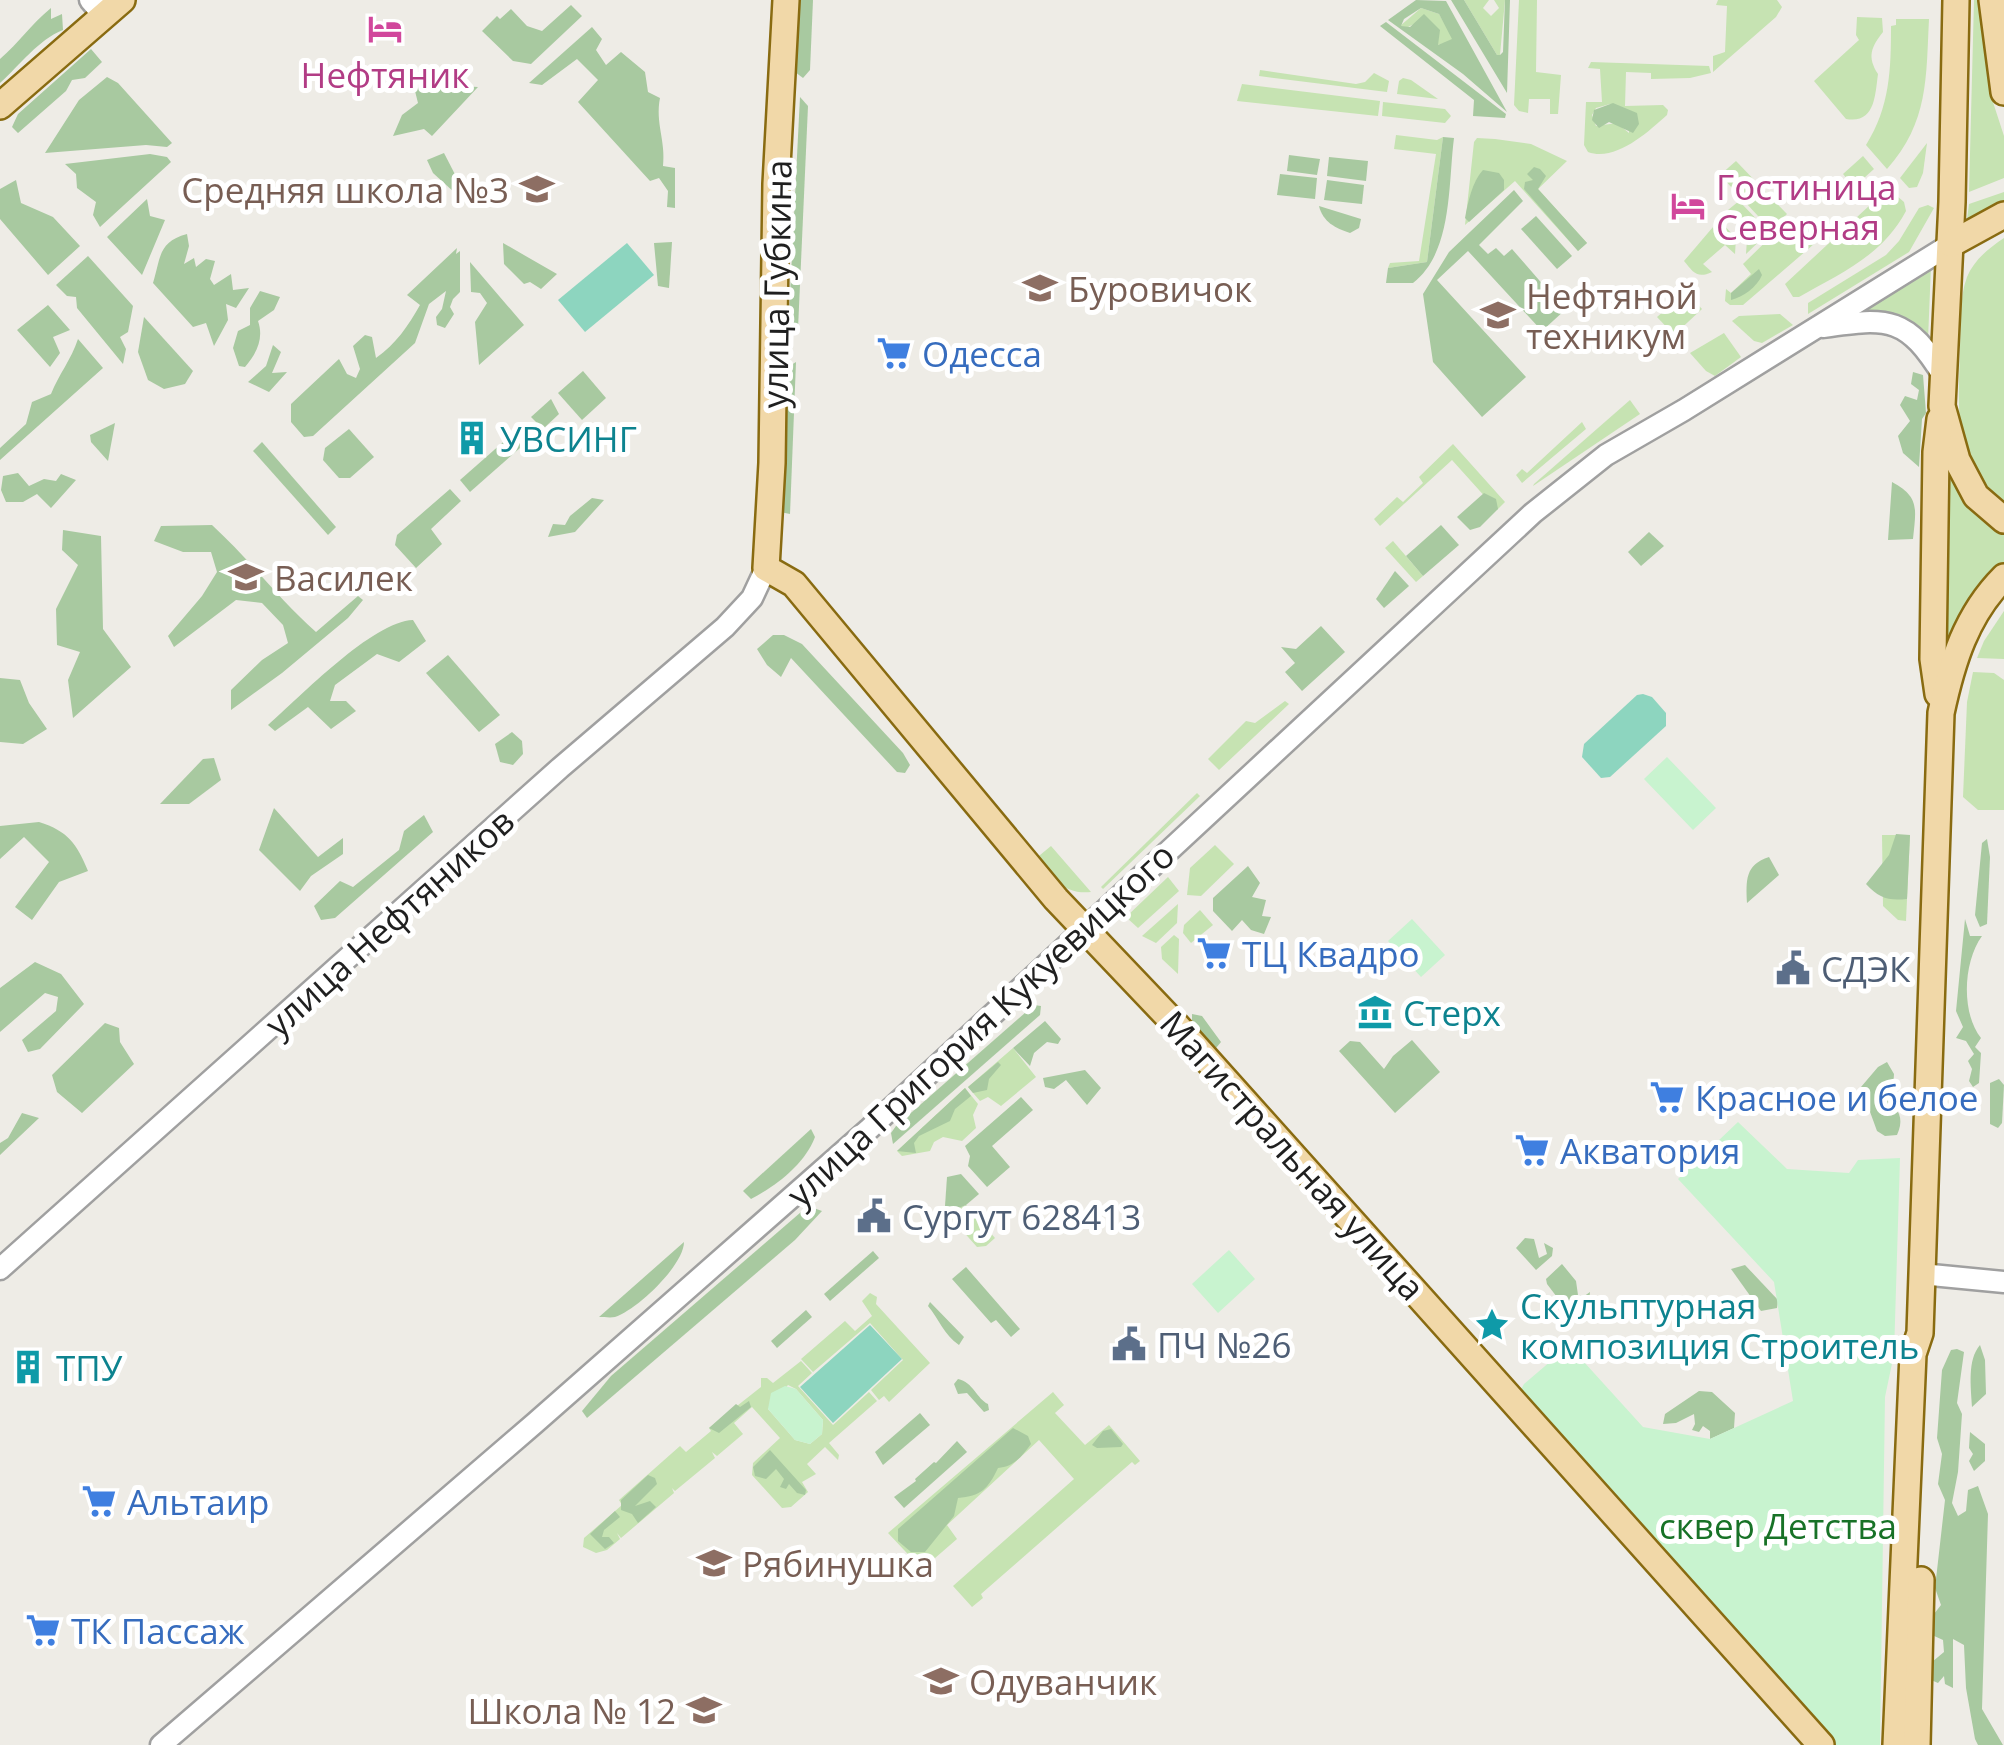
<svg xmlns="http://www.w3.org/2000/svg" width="2004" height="1745" font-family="'Open Sans',sans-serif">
<rect width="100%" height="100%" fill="#eeece6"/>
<g fill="#c6e3b2" fill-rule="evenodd">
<path d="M1464,0H1489L1483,8L1491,16L1499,8L1494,0H1505L1500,55H1497Z"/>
<path d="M1519,0H1537L1536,72L1561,75L1558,114H1550V99H1529L1528,113L1519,111L1514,105Z"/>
<path d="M1718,0H1777L1782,7L1776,17L1713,72V56L1725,52L1727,6L1716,5Z"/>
<path d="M1974,0H1980L1991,96L2004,136V178L1969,192Z"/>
<path d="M1421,8L1439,14L1454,40L1438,45L1414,24L1404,29L1400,26Z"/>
<path d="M1857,17L1882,18L1883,32C1871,47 1867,57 1878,74C1875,96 1875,124 1846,119L1814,81L1859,40L1856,35Z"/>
<path d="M1896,19H1929C1926,77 1929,122 1887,169L1866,145C1890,107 1891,69 1891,26L1896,25Z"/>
<path d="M1591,62L1709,66L1711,73L1690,78L1651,79V73L1626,72L1625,106L1663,105L1668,110L1667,115C1647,133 1615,162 1588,152L1584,145L1586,102H1602L1600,69L1588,68ZM1610,104L1629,111V133L1617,123L1596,126L1592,115L1596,108Z"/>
<path d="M1260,70L1356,84L1365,82L1374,73L1389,81L1387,92L1259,76Z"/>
<path d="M1403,78L1411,80L1438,99L1397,94L1399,81Z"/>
<path d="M1242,84L1380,101L1378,116L1237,101Z"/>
<path d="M1383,102L1445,109L1451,116L1445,123L1382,116Z"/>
<path d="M1396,135L1437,140L1443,137L1427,262L1388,268L1390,263L1419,261L1436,154L1394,149Z"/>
<path d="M1495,139L1531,144L1567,161L1538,189L1587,243L1578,251L1515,181L1465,225L1474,142L1477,138Z"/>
<path d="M1927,143L1923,173L1917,187L1909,188L1900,178Z"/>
<path d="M1863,156L1874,169L1854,187L1843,174Z"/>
<path d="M1736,161L1787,214L1771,230L1720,175Z"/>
<path d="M1890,190L1904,202L1906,211C1882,256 1841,273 1799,297H1793L1785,284L1884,192Z"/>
<path d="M2004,192V203L1966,227L1969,204Z"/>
<path d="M1739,201L1769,232L1746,254L1747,239L1728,210Z"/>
<path d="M1928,205L1934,208L1909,252L1808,314V303L1886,255L1899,241L1919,208Z"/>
<path d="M1790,218L1814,244L1743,305H1730L1725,301L1726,289L1731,293L1751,274L1743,264Z"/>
<path d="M1719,220L1736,238L1735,254L1725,245L1703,264L1712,272C1697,279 1693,272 1684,261Z"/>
<path d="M2004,238V504C1950,471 1959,401 1960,347C1961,325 1959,298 1967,277C1974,260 1989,248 2004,238Z"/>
<path d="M1931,266L1928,340C1905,316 1885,308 1853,313Z"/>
<path d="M1686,292L1702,309L1674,335L1657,317Z"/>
<path d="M1780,314L1793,325L1762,343L1754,341L1732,321L1739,316Z"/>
<path d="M1724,333L1741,357L1715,376L1706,371L1690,353Z"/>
<path d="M1630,400L1640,414L1533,486L1534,484Z"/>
<path d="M1582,422L1586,429L1522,483L1516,475L1522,469L1527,473Z"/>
<path d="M1453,444L1505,502L1497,510L1452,460L1380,526L1374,519L1397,497L1403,502L1423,483L1419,477Z"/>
<path d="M1950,478L1963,498L2004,531V563C1973,585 1955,620 1944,656Z"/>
<path d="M1393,541L1423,576L1416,582L1385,548Z"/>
<path d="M2004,611V659L1977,658L1984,641Z"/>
<path d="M1973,672L1994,673L2004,680V810H1978L1963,797L1967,702Z"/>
<path d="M1285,701L1289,704L1219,770L1208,759L1246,721L1255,723Z"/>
<path d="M1197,793L1200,796L1103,889L1101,887Z"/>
<path d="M1882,835H1910L1906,921L1898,920L1883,906Z"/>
<path d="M1215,845L1234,864L1201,896L1187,895L1190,868Z"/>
<path d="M1051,846L1091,892C1065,895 1051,878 1034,860Z"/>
<path d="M1168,877L1179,891L1138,928L1126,917Z"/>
<path d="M1178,904L1177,923L1156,943L1142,936Z"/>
<path d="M1200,910L1213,925L1191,943L1183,933L1184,925Z"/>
<path d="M1174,935L1179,939L1178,974L1162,959L1161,947Z"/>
<path d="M1013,1048L1036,1077L1001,1106L988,1097L980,1101L968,1087Z"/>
<path d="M965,1088L978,1104L973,1115L976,1128L962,1141L943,1137L934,1142L930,1151L902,1156L897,1151Z"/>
<path d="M966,1205L995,1238L986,1246L977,1247L944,1210L945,1206L954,1210Z"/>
<path d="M870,1293L877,1297L876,1304L930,1363L889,1402L884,1396L879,1400L871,1390L903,1360L870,1323L813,1372L801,1359L845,1321L855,1331L872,1316L862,1301Z"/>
<path d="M801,1361L812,1373L798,1386L833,1425L869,1392L877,1401L829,1443L839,1455L838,1460L825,1447L807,1464L816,1474L802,1482L808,1492L791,1507L782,1508L752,1475L753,1463L780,1438L752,1407L734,1423L743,1434L717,1456L712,1452L715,1458L675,1491L672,1488L674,1493L621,1538L617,1533L620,1539L607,1550L596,1553L583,1547L584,1538L622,1505L619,1500L680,1446L686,1452L711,1431L709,1428L761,1387V1378H767L773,1383ZM788,1385L796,1389L823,1420L822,1434L810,1444L795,1440L768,1409Z"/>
<path d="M1053,1392L1064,1405L1055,1413L1085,1445L1109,1425L1140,1461L1135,1465L1132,1462L981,1594L983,1598L972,1607L953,1586L1074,1479L1039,1440L947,1525L957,1539L927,1565L921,1568L888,1533Z"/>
</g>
<g fill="#a8c9a0" fill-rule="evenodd">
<path d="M799,0H813L810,70L803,78L795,72Z"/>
<path d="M1416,0L1446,1L1507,112L1463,74L1388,20ZM1421,8L1439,14L1452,39L1438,45L1440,30L1424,14L1410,27L1401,26L1404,19Z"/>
<path d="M1451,0H1464L1497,55H1500L1503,52L1505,0H1510L1507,93Z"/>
<path d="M571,5L582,16L531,64L513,61L482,31L497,16L500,19L511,9L527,26L542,31Z"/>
<path d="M51,8V19L62,14L63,30C38,40 21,64 0,83V59C19,43 31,24 51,8Z"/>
<path d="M1386,22L1506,114L1505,118L1473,116L1474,100L1380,26Z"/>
<path d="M592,27L602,39L596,50L606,65L621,52L645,72L648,92L660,98C655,123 666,141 663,166L675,168V208L667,207L668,191L659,178L650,181L578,102L598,80L577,59L542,85L529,83Z"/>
<path d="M91,49L102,62L85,78L72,80L66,91L18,133L12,127L18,114Z"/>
<path d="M107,77L118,83L172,143L167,147L146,145L45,153L79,100Z"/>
<path d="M443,85L478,87L432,136L424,129L393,136L402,115L418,103L415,91L419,87Z"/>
<path d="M800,97L808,106L798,329L788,335Z"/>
<path d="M1613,103L1637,113L1639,124L1633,133L1609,122L1599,128L1592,120L1594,110Z"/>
<path d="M1443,137L1454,138C1448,184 1453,252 1413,283H1386L1388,268L1427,262Z"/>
<path d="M444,153L462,188L455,193L433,173L427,160Z"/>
<path d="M150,154L167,157L171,162L100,227L93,215L96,202L77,188L76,174L65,164Z"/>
<path d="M1289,155L1320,159L1317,175L1287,171Z"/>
<path d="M1329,157L1368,161L1366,181L1327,176Z"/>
<path d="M1534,167L1540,169L1546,176L1538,189L1587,243L1578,251L1524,189L1525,182L1533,180L1527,174Z"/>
<path d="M1483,170L1499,173L1504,180V190L1469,222L1465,218C1468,202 1472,182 1483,170Z"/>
<path d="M1280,174L1317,178L1315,199L1277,195Z"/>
<path d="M16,180L21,203L53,217L80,246L48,275L0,219V189Z"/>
<path d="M1327,180L1364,185L1362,204L1324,200Z"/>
<path d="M1514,190L1523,201L1479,245L1488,254L1496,248L1504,256L1512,249L1565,310L1542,331L1468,251L1437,280L1526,377L1482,417L1433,362L1423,294L1449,252Z"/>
<path d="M147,199L150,216L165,220L142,275L107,237Z"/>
<path d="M1319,206L1361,219L1359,228L1350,233C1335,228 1323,222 1319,206Z"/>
<path d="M1536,216L1572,256L1557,269L1521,229Z"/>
<path d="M187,234L189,246L184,264L194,258L196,267L206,259L215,261L210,279L214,285L231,274L233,290L249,288L236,308L226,304L228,320L214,346L206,323L193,327L153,283C161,257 158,242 187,234Z"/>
<path d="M672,242L669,288L658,286L654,243Z"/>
<path d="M503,243L557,274L541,289L530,282L524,284L504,264Z"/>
<path d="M457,248L456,254L460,251V292L453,299L450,307L454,314L445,328L437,325L436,317L442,309L446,291L429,304L415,343L313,436L304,437L291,422V404L339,359L347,374L356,378L360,369L353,346L365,335L372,337L376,358C396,344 408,326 420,305L407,295Z"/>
<path d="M88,256L133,306L128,332L120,337L126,349L123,364L77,308L76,297L67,296L56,285Z"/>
<path d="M470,262L524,325L479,365L475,322L487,303L480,293L471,292Z"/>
<path d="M1759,269L1762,275C1757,287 1743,297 1731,300V293Z"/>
<path d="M260,291L280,297L274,310L258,321C264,338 257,353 245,367L239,366L233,348L238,331L250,325V308Z"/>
<path d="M48,305L70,330L53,337L60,353L50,367L17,330Z"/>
<path d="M144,317L193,371L185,384L164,389L148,380L138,352Z"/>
<path d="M78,339L103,368L0,460V448L26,424L32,402L51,394C59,374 71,360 78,339Z"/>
<path d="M273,345L281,352L272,373L287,372L269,392L248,382L266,366Z"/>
<path d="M796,362L790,514L780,512L788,367Z"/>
<path d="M583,371L606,398L582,420L558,393Z"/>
<path d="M1913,372L1923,375L1926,413L1922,419L1919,467L1903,453L1898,436L1910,421L1900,405L1905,396L1917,400L1919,390L1911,384Z"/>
<path d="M551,399L559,414L543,429L531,417Z"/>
<path d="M115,423L108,461L91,442L90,435Z"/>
<path d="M349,429L374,457L350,478H339L323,460L325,448Z"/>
<path d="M518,429L528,441L470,492L460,480Z"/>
<path d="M262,442L336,527L328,535L253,451Z"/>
<path d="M18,473L29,486L44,479L56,481L61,474L76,480L51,508L37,494L23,502H6L1,490L3,476Z"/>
<path d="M1892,482C1920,497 1916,509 1913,539L1888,540Z"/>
<path d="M450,489L461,501L431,529L442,544L416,568L395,545L397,535Z"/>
<path d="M1484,493L1496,499L1498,509L1480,527L1470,530L1457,517Z"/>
<path d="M592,498L604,500L575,532L548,537L553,524L565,525L570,516Z"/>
<path d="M212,525C249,559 279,599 316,632L358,596L363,600L348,618L282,673L231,710V690L262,660L288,643L283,625L262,603L236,600L174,647L168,636L202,596L217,572L211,552H183L154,541L161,526Z"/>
<path d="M1441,525L1459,545L1423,576L1406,556Z"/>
<path d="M63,530L101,536L103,629L131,667L73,718L68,680L80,652L57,645L56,609L78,565L62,550Z"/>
<path d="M1649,532L1664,546L1641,566L1628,552Z"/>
<path d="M1395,571L1409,586L1384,608L1376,599Z"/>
<path d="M413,620L426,641L399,662L377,654L335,685L330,701H346L356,711L331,729L308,707L275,731L268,725C300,697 373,621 413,620Z"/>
<path d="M1321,626L1345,652L1302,691L1285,672L1295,663L1281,647L1296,649Z"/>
<path d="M773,635H784L802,644L903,753L910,765L905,773L897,772L791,658L781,677L767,665L757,649Z"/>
<path d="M448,655L500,715L479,732L426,673Z"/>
<path d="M0,678L20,680L29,703L47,729L23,744L0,742Z"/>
<path d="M512,732L522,741L523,754L513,765L500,762L495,744Z"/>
<path d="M214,758L221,780L189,804H160L203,759Z"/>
<path d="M274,808L318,857L343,838V854L311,876L300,891L259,850Z"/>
<path d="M424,815L433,832L335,918L321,920L314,906L340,881L353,887L399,850L404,831Z"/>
<path d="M39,822C68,831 77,844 88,871L59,882L32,920L15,907L49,862L24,837L0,859V826Z"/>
<path d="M1896,834L1910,835L1907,899C1888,901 1879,898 1866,884L1889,855Z"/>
<path d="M1987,839L1990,857L1987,924L1980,927L1975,915L1982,843Z"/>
<path d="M1769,857L1779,875L1747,903C1746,880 1745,865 1769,857Z"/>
<path d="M1248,866L1260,883L1252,897L1266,900L1262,916L1271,917L1264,934L1251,930L1242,920L1232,931L1213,911V898Z"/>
<path d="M1965,919L1970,936H1982C1963,962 1961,1013 1981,1038L1975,1047L1981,1053L1979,1083L1973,1087L1969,1081L1972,1069L1968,1061L1974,1054L1966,1041L1956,1038L1963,1027L1956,1011Z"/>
<path d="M35,962L61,974L84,1004L40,1049L28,1052L22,1040L56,1011L58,997L45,993L0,1032V988Z"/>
<path d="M1034,1005L1041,1006L1040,1015L893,1144L891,1133L896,1126Z"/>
<path d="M1192,1014L1202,1016L1221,1042L1216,1048H1208L1201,1040V1033L1192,1021Z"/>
<path d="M1045,1021L1061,1039L1058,1044L1047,1042L1034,1053L1030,1066L1013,1048Z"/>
<path d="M105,1023L119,1028L120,1042L134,1064L82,1113L57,1092L52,1075Z"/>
<path d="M1412,1040L1440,1072L1395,1113L1339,1051L1350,1041L1360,1042L1384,1069L1393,1056Z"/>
<path d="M998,1062L1001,1065L989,1079L987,1090L973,1093L968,1087Z"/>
<path d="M1887,1062L1894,1074L1892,1104C1901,1113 1903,1122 1897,1135L1885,1136L1877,1131L1861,1087L1878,1067Z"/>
<path d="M1085,1070L1101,1088L1087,1105L1066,1080L1054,1089L1045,1087L1043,1078Z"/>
<path d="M1999,1079L2004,1085L2002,1123L1998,1128L1990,1124V1083Z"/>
<path d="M965,1088L971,1096L955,1109L950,1121L919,1136L914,1143L916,1153L897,1151Z"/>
<path d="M1021,1097L1033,1110L992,1146L1010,1167L987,1187L968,1166L970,1156L965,1146Z"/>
<path d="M22,1113L39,1118L0,1155V1143L8,1138Z"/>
<path d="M811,1129L815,1137C805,1164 776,1186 751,1199L743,1191Z"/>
<path d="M961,1174L979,1194L966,1205L954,1210L945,1206L947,1177Z"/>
<path d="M808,1206L822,1211L795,1240L587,1418L582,1411L611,1376Z"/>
<path d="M1525,1238L1534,1239L1539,1258L1547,1254L1544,1243L1553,1248L1552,1256L1536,1270L1516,1248Z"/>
<path d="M684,1242C684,1265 637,1310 615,1317C611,1318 603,1317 599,1317Z"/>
<path d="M873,1251L879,1258L830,1301L824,1294Z"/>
<path d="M1562,1264L1576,1281L1578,1295L1583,1297L1590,1292L1589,1301L1579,1310L1566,1309L1547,1284L1546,1279Z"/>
<path d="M1745,1265L1778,1300L1777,1308L1761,1311L1731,1269Z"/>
<path d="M966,1267L1020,1329L1011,1337L996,1320L991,1323L952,1279Z"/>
<path d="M930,1302L964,1337L959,1345C944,1335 939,1319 928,1306Z"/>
<path d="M806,1310L812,1317L777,1348L771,1341Z"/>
<path d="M1980,1345L1985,1360L1986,1394L1972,1407C1971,1387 1967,1360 1980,1345Z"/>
<path d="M1957,1349L1964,1352L1957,1403L1962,1414L1958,1472L1952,1503L1958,1516L1966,1511L1968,1490L1978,1486L1988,1514L1982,1709L2003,1745H1978L1975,1739L1966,1688L1964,1645L1953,1639V1688L1945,1684L1944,1676L1938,1683L1931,1680L1932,1662L1944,1652L1943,1640L1932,1635L1934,1614L1941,1605L1935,1588L1945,1500L1938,1484L1942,1454L1937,1438L1942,1370L1951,1350Z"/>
<path d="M958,1379C973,1382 977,1399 988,1404L989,1410L984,1412L967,1393L958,1394L954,1384Z"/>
<path d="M1699,1391L1712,1392L1735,1413L1734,1428L1710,1439V1431L1703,1426L1699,1432L1692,1430L1695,1424L1694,1414L1676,1423L1663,1424L1665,1414Z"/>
<path d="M749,1401L751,1407L719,1433L709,1428L736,1404L740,1407Z"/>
<path d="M920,1413L930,1425L883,1465L875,1452Z"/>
<path d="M1013,1428L1028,1436L1031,1444C1022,1456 1014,1467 998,1468C988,1489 981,1496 958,1498L954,1516L925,1552H911L898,1541V1529Z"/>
<path d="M1111,1429L1123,1444L1121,1447L1097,1448L1092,1445L1103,1431Z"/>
<path d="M1970,1432L1985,1444V1461L1974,1471L1969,1461L1973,1454L1969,1448Z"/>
<path d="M957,1441L967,1452L904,1508L894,1497L916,1481L915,1479L934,1462L936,1463Z"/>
<path d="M770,1450L806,1490L805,1495L797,1493L789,1484L786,1489L780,1487L784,1479L776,1469L766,1479L755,1476L753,1467Z"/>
<path d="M648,1475L655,1478L657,1484L635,1506L650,1501L656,1507L638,1523L632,1514L621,1510V1500Z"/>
<path d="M615,1511L620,1517L604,1530L602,1537H609L614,1543L605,1549L590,1534Z"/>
</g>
<g fill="#c8f3cf">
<path d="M1667,757L1716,808L1693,830L1644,779Z"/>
<path d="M1412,919L1445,955L1421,977L1388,941Z"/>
<path d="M1738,1122L1787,1169L1849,1173L1858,1160L1900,1158L1894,1354L1885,1397L1880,1745H1830L1518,1395L1524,1384L1565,1349L1574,1351L1643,1427L1710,1439L1793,1401L1774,1282L1678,1179Z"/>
<path d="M1229,1250L1255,1279L1218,1313L1192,1284Z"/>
<path d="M785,1386L796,1389L823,1420L822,1434L810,1444L795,1440L768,1409L771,1393Z"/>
</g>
<g fill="#8dd5bf">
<path d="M627,243L654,275L585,332L558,300Z"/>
<path d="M1643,694L1652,697L1666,713V726L1610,777L1601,778L1582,757L1584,744L1637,695Z"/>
<path d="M870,1325L902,1359L833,1423L800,1387Z"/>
</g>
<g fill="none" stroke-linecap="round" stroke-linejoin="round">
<g stroke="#a0a0a0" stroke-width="25">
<g id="minor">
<path d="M90,0L103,15"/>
<path d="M1823,327C1890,317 1907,317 1944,377"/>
<path d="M0,1269L560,768L725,627L752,598L766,568"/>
<path d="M1921,1274L2004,1282"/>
<path d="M161,1745L535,1423L868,1130L1533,513L1606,455L1684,410L1951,244"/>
</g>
</g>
<g stroke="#896b11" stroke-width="30">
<g id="major">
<path d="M786,0L776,184L772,463L766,568L794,584L1056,899L1176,1025L1821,1745"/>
<path d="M1956,0L1952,202L1942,406L1957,460L1976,496L2004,520"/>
<path d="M1992,0L2004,92"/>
<path d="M0,106L122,0"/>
<path d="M1951,244L2004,215"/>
<path d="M1938,694L1933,659L1936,452L1940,419"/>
<path d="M1896,1745L1913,1354L1920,1333L1941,713C1952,662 1966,615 2004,577"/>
<path d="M1917,1745L1921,1580"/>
</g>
</g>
<use href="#minor" stroke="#fff" stroke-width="20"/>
<use href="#major" stroke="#f1d8a8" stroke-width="25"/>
</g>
<defs>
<g id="hotel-bare" transform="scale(2.7)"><path d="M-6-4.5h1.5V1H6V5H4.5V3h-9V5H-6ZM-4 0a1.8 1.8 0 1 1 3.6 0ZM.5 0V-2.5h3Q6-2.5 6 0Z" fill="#d1479c" stroke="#fff" stroke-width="2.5" paint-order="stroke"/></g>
<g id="school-bare" transform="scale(2.7)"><path d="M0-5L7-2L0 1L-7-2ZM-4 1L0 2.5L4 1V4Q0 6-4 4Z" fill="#8d6e63" stroke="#fff" stroke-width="2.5" paint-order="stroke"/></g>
<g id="university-bare" transform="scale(2.7)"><path d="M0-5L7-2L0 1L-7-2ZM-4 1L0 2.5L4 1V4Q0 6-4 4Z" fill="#8d6e63" stroke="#fff" stroke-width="2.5" paint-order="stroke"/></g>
<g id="supermarket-bare" transform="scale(2.7)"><path d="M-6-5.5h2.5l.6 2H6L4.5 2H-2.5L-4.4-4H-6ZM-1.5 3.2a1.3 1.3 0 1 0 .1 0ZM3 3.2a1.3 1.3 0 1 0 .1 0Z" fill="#3f7fe0" stroke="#fff" stroke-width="2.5" paint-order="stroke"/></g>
<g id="building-bare" transform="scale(2.7)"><path d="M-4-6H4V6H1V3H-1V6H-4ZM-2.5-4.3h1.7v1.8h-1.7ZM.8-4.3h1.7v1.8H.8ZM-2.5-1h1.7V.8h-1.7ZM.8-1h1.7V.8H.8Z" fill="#0f9aa8" stroke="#fff" stroke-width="2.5" paint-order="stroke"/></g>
<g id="civic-bare" transform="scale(2.7)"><path d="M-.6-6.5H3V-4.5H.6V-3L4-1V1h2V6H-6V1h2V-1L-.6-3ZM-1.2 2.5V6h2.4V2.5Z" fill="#5c6f8a" stroke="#fff" stroke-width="2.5" paint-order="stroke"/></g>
<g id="museum-bare" transform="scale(2.7)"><path d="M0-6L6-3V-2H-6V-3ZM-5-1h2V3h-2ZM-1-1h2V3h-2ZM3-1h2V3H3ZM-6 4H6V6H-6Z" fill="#0f9aa8" stroke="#fff" stroke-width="2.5" paint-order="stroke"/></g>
<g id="sight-bare" transform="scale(2.7)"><path d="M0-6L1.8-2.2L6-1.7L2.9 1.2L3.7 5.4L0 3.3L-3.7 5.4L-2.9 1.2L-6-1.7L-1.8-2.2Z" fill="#0f9aa8" stroke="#fff" stroke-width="2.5" paint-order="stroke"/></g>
</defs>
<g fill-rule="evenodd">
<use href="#hotel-bare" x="385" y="29"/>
<use href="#school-bare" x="537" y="189"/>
<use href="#hotel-bare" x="1688" y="206"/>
<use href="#school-bare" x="1040" y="288"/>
<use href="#university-bare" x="1498" y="315"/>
<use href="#supermarket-bare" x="894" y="353"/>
<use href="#building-bare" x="472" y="438"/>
<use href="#school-bare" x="246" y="577"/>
<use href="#supermarket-bare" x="1214" y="953"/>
<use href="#civic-bare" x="1793" y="968"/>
<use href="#museum-bare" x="1375" y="1012"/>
<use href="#supermarket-bare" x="1667" y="1097"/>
<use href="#supermarket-bare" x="1532" y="1150"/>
<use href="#civic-bare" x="874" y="1216"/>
<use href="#sight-bare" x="1492" y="1325"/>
<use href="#civic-bare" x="1129" y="1344"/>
<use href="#building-bare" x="28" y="1367"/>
<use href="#supermarket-bare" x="99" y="1501"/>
<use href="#school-bare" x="714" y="1563"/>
<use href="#supermarket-bare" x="43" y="1630"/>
<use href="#school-bare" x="941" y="1681"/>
<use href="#school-bare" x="704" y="1710"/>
</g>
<g text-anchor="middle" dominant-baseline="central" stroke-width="10" stroke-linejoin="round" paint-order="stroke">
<g font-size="35" fill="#b23c85" stroke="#fff">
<text x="385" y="74">Нефтяник</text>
<text x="1716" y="186" text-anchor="start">Гостиница<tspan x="1716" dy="40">Северная</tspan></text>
</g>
<g font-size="35" fill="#785e54" stroke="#fff" text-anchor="start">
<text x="509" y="189" text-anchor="end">Средняя школа №3</text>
<text x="1068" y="288">Буровичок</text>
<text x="1526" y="295">Нефтяной<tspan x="1526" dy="40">техникум</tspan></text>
<text x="274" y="577">Василек</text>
<text x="742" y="1563">Рябинушка</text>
<text x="969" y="1681">Одуванчик</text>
<text x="676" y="1710" text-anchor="end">Школа № 12</text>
</g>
<g font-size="35" fill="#1f1f1f" stroke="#fff">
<text transform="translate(776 284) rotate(-89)">улица Губкина</text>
<text transform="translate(389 922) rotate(-42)">улица Нефтяников</text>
<text transform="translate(980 1024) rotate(-43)">улица Григория Кукуевицкого</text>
<text transform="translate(1293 1155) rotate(48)">Магистральная улица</text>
</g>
<g font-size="35" fill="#366cbe" stroke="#fff" text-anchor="start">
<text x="922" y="353">Одесса</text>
<text x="1242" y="953">ТЦ Квадро</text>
<text x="1695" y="1097">Красное и белое</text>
<text x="1560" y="1150">Акватория</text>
<text x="127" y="1501">Альтаир</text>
<text x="71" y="1630">ТК Пассаж</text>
</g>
<g font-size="35" fill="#0d838f" stroke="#fff" text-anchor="start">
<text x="500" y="438">УВСИНГ</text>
<text x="1403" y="1012">Стерх</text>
<text x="1520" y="1305">Скульптурная<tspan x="1520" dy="40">композиция Строитель</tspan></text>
<text x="56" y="1367">ТПУ</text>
</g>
<g font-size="35" fill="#4e5e75" stroke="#fff" text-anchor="start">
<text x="1821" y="968">СДЭК</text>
<text x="902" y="1216">Сургут 628413</text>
<text x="1157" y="1344">ПЧ №26</text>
</g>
<g font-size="35" fill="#187227" stroke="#fff">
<text x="1778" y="1525">сквер Детства</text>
</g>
</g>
</svg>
